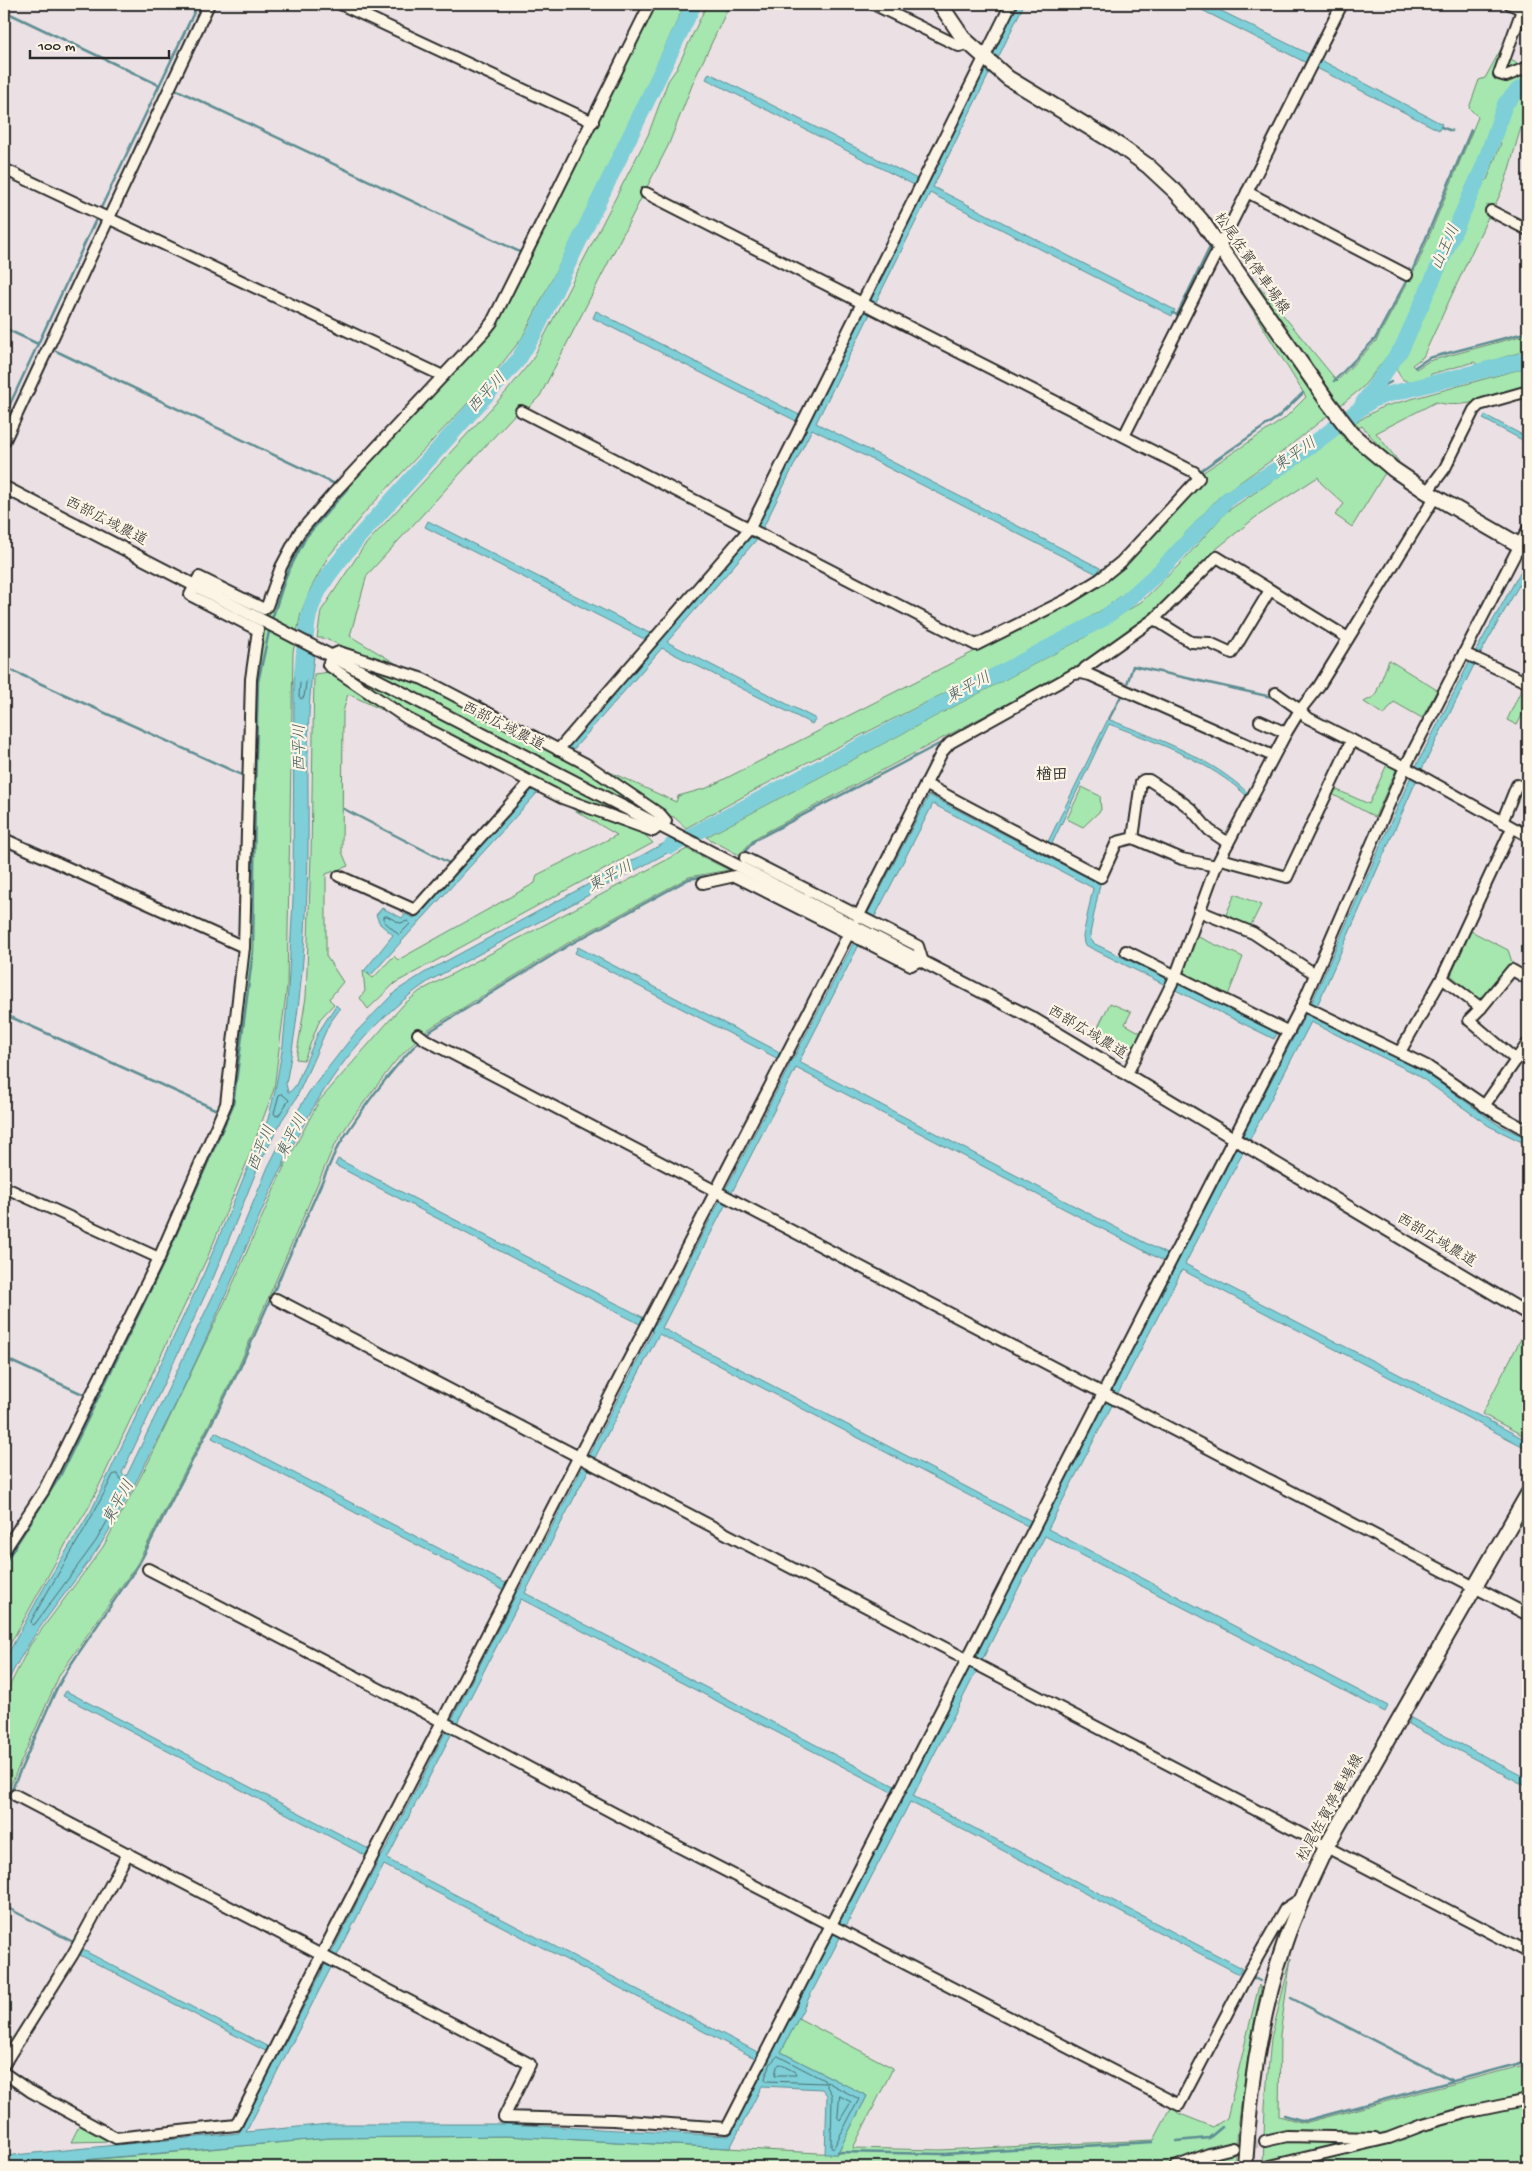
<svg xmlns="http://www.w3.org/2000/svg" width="1532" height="2171" font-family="'Gochi Hand','Klee One',sans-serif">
<rect width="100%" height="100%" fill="#ebe1e4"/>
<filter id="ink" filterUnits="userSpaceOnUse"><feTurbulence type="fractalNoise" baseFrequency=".02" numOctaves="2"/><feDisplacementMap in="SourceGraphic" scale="10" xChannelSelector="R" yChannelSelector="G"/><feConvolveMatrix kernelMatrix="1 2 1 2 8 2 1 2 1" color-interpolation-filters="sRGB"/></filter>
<g filter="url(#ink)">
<g fill="#a6e6af" stroke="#68886d">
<path d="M655,4H685L606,173L522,338L486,384L365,512L328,557L311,588L301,613L293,652L287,986L274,1089L247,1162L208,1256L89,1507L68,1540L4,1655V1558L47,1492L230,1105L249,951L254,682L263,633L285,570L304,534L491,331Z"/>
<path d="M707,4H730L695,78L668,146L540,396L526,410L515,414L367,575L350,636L412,673L585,768L599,767L676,802L678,796L707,788L1073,601L1201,482L1202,473L1284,419L1306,397L1237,285L1325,411L1337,402L1252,277L1337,381L1376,341L1418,263L1478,117L1469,108L1479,80L1485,78L1512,29L1507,58L1518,64L1528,59V78L1519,82L1500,100L1473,176L1400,340L1362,388L1272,460L1220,496L1142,580L1105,608L1066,632L788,772L686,828L674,817L647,811L638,821L642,832L653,843L395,983L368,1009L360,998L365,991L363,970L373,978L394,956L398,960L535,883L537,875L617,835C530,783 440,736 348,694L343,712L342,852L348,866L326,874V956L343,982L329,999L334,1004L320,1019L304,1060L296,1059L306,997L311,855L314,674L330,672L340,676L347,648L323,638H317L321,611L364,546L507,391L532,360L648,135L668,81L677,68Z"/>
<path d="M1528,91C1528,98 1530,107 1528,114C1527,119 1523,123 1521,128C1511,158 1507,188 1489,215L1423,357L1412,365L1416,369L1429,361L1528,334V350L1478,365L1474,362L1431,374L1429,378L1410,383L1402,379L1396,369L1481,182L1487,180L1501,143L1498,141C1504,121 1508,102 1528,91Z"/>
<path d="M1528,367V386C1500,394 1464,411 1436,402L1376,433L1399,462L1382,449L1362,426L1346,435L1385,473L1352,527L1335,515L1344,504L1321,483L1318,477L1256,517L1215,550L1154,616L1080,665L755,838L739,855L706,837L1082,639L1141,602L1180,564L1226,512L1302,461L1339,432L1382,407Z"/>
<path d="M1389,660L1437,690L1422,718L1394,702L1384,715L1364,702L1375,696Z"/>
<path d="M1523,686L1528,689V704L1517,725L1507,720Z"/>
<path d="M1388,762L1396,770L1375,817L1332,794L1335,789L1369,804Z"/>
<path d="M1082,787L1100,796L1101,810L1083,827L1067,819Z"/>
<path d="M687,849L729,870L689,877L568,943L424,1032L394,1063L350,1121L333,1148L238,1368L137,1564L60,1674L4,1800V1697L30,1645L103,1547L149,1461L228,1295L282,1171L319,1101L403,1005L420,991Z"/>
<path d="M1235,894L1261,905L1250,927L1224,919Z"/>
<path d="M1471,931L1508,950L1513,965L1479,1000L1451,975Z"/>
<path d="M1194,935L1243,957L1227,998L1180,974Z"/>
<path d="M1110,1003L1131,1012L1125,1024L1141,1033L1134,1049L1096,1031Z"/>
<path d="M1528,1325V1438L1482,1414Z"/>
<path d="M1291,1958L1280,2035L1279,2116L1304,2123L1528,2064V2167H1263L1265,2106L1271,2038Z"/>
<path d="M1259,1985L1261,1989C1248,2049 1240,2107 1234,2167H13L330,2138L506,2136L837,2154L867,2096L781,2052L798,2018L893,2068L853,2148L940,2150L1154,2140L1172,2106L1178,2113L1213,2127L1227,2118Z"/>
<path d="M81,2122L115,2141L71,2142Z"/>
</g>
<g fill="#7ecfd7" stroke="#5d8d92" fill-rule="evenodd">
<path d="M1015,4H1024L997,60L990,53Z"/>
<path d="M1190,4H1207L1319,59L1442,124L1439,130Z"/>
<path d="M984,69L989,74L933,187L1175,310L1172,316L930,193L816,423L1100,568L1097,574L812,429L758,538L667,642L816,719L812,724L662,648L572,751L567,748L656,645L425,527L428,521L661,639L752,535L806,426L593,318L596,311L809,420L924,190L706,79L709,73L927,184Z"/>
<path d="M1485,415L1528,438V443L1483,419Z"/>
<path d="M1524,561L1528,563L1527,571L1475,663L1417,779L1313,1015L1423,1071L1497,1124L1528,1139V1145L1489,1126L1416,1074L1311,1022L1185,1264L1528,1441V1449L1182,1270L1048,1529L1388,1706L1385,1712L1045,1536L913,1796L1242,1968L1239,1974L910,1802L781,2052L867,2096L837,2154H825L827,2095L822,2089L762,2086L730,2148L506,2136L330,2138L4,2167V2156L239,2133L277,2057L78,1954L81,1949L280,2053L378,1862L63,1696L66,1691L382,1856L515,1596L212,1438L215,1432L519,1590L653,1331L335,1165L338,1159L656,1324L790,1065L575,953L578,947L793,1059L854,942L859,945L799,1062L1178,1260L1312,1002L1411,776L1470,661L1522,569ZM796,1068L1175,1267L1041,1526L662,1328ZM659,1334L1039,1532L906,1792L525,1593ZM521,1599L903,1798L769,2058L387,1859ZM384,1865L766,2064L729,2136L507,2124H329L246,2132Z"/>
<path d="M298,648L314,656C305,722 309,787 308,853C307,930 301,1008 286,1084L288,1092H290L296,1085L318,1033L336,1005L340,1009L329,1024L296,1099L282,1120L258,1167L214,1276L122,1473L124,1476L127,1475L221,1279L268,1167L290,1124L309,1092L356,1032L396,991L424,973L672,839L682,845L429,981C321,1054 280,1170 230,1285C200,1354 168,1423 132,1489C122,1507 112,1526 101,1544C68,1593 28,1635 4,1690V1661L46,1584L91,1511L204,1273L268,1119L275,1091L283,1045L288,991L293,899L294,681Z"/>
<path d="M1108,719C1157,739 1211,757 1250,795L1249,798C1210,761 1158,743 1109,724L1046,856L1100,884L1090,934L1091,940L1095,944L1278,1032L1274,1039L1091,948L1084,944L1083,936L1093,888L933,804L873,920L866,917L929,795L1042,854Z"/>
<path d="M532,788L538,792L371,975L364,971L393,935L380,924L376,915L382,908L402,918L405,914L414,918Z"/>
<path d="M1411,1718L1528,1779V1787L1408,1724Z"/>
</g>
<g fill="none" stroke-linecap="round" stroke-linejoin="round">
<g stroke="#4c6d70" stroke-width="1">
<path d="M304,657L309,661L304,697L301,699L299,696L302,659Z"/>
<path d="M387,916L400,923L408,921L410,924L399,935L384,921V917Z"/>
<path d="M282,1094L289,1100L279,1115L276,1116L274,1113L279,1095Z"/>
<path d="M117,1474L121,1480L128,1481V1485L96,1541L35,1624L32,1625L31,1621C58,1572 89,1526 113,1475Z"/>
<path d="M778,2056L824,2080L825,2083L766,2081L765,2078L771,2063Z"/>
<path d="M780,2064L795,2072L796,2075H775L777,2067Z"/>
<path d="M827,2082L859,2099L833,2149L831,2146L832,2095L826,2085Z"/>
<path d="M840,2096L851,2102L840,2120L838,2118Z"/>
</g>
<g stroke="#5d8d92" stroke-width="2.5">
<path d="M4,11L159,85"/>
<path d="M177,90L522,253"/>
<path d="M1441,127L1452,131"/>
<path d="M100,210L198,4"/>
<path d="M1411,274L1471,130"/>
<path d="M1173,313L1177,315L1210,247"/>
<path d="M4,328L38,344"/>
<path d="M56,351L335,484"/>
<path d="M1415,367L1429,358L1528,332"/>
<path d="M1334,381L1375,339L1408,278"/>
<path d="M1374,391L1391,382"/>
<path d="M4,417L98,215"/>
<path d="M1200,471L1278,417L1303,393"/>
<path d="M1172,500L1193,477"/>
<path d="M271,622L286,576L306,537L348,488"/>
<path d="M4,667L244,776"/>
<path d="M1126,687L1133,666L1276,698"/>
<path d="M1109,719L1122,694"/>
<path d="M344,809L451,864"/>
<path d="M741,856L755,840L939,744"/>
<path d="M1504,857L1514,836"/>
<path d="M4,1014L217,1110"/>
<path d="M427,1033L569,945L689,879L731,872"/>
<path d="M4,1358L87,1396"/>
<path d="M4,1564L60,1476L165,1260L233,1105L253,951L255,793L258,682L270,627"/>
<path d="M4,1807L56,1690L69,1667L139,1564L240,1368L336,1150C360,1111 387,1075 418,1042"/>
<path d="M4,1906L75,1943"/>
<path d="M1254,1978L1260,1981"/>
<path d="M1291,1998L1451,2080"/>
<path d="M1284,2115L1304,2121L1528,2061"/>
<path d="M1176,2141L1209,2138L1222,2127"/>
<path d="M838,2152L943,2154L1153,2142"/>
</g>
<g stroke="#7ecfd7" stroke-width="16">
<path d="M1363,403L1402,348L1484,165L1505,104L1518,90L1528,85"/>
<path d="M302,674C304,654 305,634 309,615C316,586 339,562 357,539L518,360L535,332L694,4"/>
<path d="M671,846L1101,620L1121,606L1159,572L1229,498L1289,462L1372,400L1386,395L1528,359"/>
</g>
<path stroke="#c5bdbf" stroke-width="10" stroke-dasharray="10 5" stroke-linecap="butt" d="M1233,2148L1265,2141"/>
<g stroke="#2b2b2b" stroke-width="14">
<g id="minor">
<path d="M340,4L593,122"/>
<path d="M873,4L959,46L969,44"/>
<path d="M1510,4L1527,12"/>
<path d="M1522,10L1499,74L1506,76L1528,67"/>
<path d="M4,169L443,376"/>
<path d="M1247,192L1407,275"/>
<path d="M1491,211L1528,230"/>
<path d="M521,411L976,645L1066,600L1100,579L1121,562L1199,478L1194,472L646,193"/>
<path d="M1124,436L1342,4"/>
<path d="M4,442L209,4"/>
<path d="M1427,492L1445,468L1474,410L1479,405L1528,391"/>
<path d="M1528,529L1405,767L1528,836"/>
<path d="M1154,619L1191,642L1210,643L1232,653L1270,590"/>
<path d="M339,652L423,679L586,764L661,815L666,821L653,831L562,798L408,719L328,665L332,655Z"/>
<path d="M1464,653L1528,683"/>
<path d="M1081,673L1085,668L1154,619L1217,557L1348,638"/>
<path d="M1260,721L1286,733"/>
<path d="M558,750L750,528L1011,4"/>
<path d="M925,784L1101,877L1117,842L1133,838L1141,782L1144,780H1149L1178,799L1191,809L1209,830L1228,843"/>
<path d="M1502,822L1517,785"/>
<path d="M1133,838L1182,859L1216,866"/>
<path d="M4,839L244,947"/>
<path d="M1221,859L1287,877L1352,740"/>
<path d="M339,876L415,910L530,782"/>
<path d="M703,883L735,876L911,965L922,959L918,946L745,858"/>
<path d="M1199,911L1253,933L1315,974"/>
<path d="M858,917L942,752L950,743L1074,674L1081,673L1090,675L1273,756"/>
<path d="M1126,951L1289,1032"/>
<path d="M1442,978L1481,1008L1512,970L1528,979"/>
<path d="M1302,1005L1427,1066L1497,1114L1528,1131"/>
<path d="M1481,1008L1469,1020L1516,1060L1484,1106"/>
<path d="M418,1034L426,1040L1528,1615"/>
<path d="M1400,1052L1442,978L1512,828"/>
<path d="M1516,1060L1528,1043"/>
<path d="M1127,1074L1176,975L1216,866L1286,733L1300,710L1319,686L1435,497"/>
<path d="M4,1187L159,1258L44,1490L4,1551"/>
<path d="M159,1258L226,1104L244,947L251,679L258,630L190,595L199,577L264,609L267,606L281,567L299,533L332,495L485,331L492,322L650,4"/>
<path d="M276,1299L1528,1952"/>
<path d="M148,1569L443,1722L621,1817L1179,2105L1244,1981L1285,1909L1302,1898"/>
<path d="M15,1795L530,2064L504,2117L613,2120L727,2128L1302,1005L1405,767L1306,717L1300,710L1276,693"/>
<path d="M4,2064L73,1954L128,1853"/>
<path d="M4,2073L30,2091L116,2138L236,2125L322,1954L849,933"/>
<path d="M1265,2141L1287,2136L1375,2138"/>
<path d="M1175,2167L1209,2154L1233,2148"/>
<path d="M1266,2167L1389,2138L1423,2125L1465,2113L1528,2100"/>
</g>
</g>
<g stroke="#2b2b2b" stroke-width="15">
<path id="tertiary" d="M4,487L1032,1018L1528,1314"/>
</g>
<g stroke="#2b2b2b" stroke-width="18">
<g id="secondary">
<path d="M940,4L963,38L1008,78L1120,146L1148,166L1176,192L1201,220L1328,402L1354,436L1393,469L1427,492L1528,550"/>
<path d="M1245,2167C1249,2090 1260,2015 1285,1942C1296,1909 1312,1878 1326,1847L1528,1494"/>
</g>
</g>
<use href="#minor" stroke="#fcf5e5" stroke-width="10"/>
<use href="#tertiary" stroke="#fcf5e5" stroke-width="11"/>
<use href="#secondary" stroke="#fcf5e5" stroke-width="14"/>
</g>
</g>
<g text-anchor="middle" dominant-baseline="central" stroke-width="4.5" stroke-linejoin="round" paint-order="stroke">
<g font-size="15" fill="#2b2b2b" stroke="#fcf5e5">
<text transform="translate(1251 264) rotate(55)">松尾佐賀停車場線</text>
<text transform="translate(106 522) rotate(27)">西部広域農道</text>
<text transform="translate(503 727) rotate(27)">西部広域農道</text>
<text transform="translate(1087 1033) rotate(31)">西部広域農道</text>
<text transform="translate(1436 1241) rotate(31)">西部広域農道</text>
<text transform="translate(1331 1808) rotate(-61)">松尾佐賀停車場線</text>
</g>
<g font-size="16" font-style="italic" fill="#445c5f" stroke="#fcf5e5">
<text transform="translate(1447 248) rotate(-66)">山王川</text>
<text transform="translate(488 394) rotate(-48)">西平川</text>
<text transform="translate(1296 456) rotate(-35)">東平川</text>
<text transform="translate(969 689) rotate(-28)">東平川</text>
<text transform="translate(301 748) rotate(-90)">西平川</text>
<text transform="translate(611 878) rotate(-28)">東平川</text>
<text transform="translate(293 1137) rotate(-63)">東平川</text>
<text transform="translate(263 1149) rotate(-68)">西平川</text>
<text transform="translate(120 1503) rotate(-61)">東平川</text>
</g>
<g font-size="16" font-weight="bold" fill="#2b2b2b" stroke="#fcf5e5">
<text x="1052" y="776">楢田</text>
</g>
</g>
<rect width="1532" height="2171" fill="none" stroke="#fcf5e5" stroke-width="20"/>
<rect x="10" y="10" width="1512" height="2151" fill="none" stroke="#2b2b2b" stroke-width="2" filter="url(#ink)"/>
<path d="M30 50v8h139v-8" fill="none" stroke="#2b2b2b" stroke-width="2.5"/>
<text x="38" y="50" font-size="15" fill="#2b2b2b" stroke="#fcf5e5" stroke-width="4" paint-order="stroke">100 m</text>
</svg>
